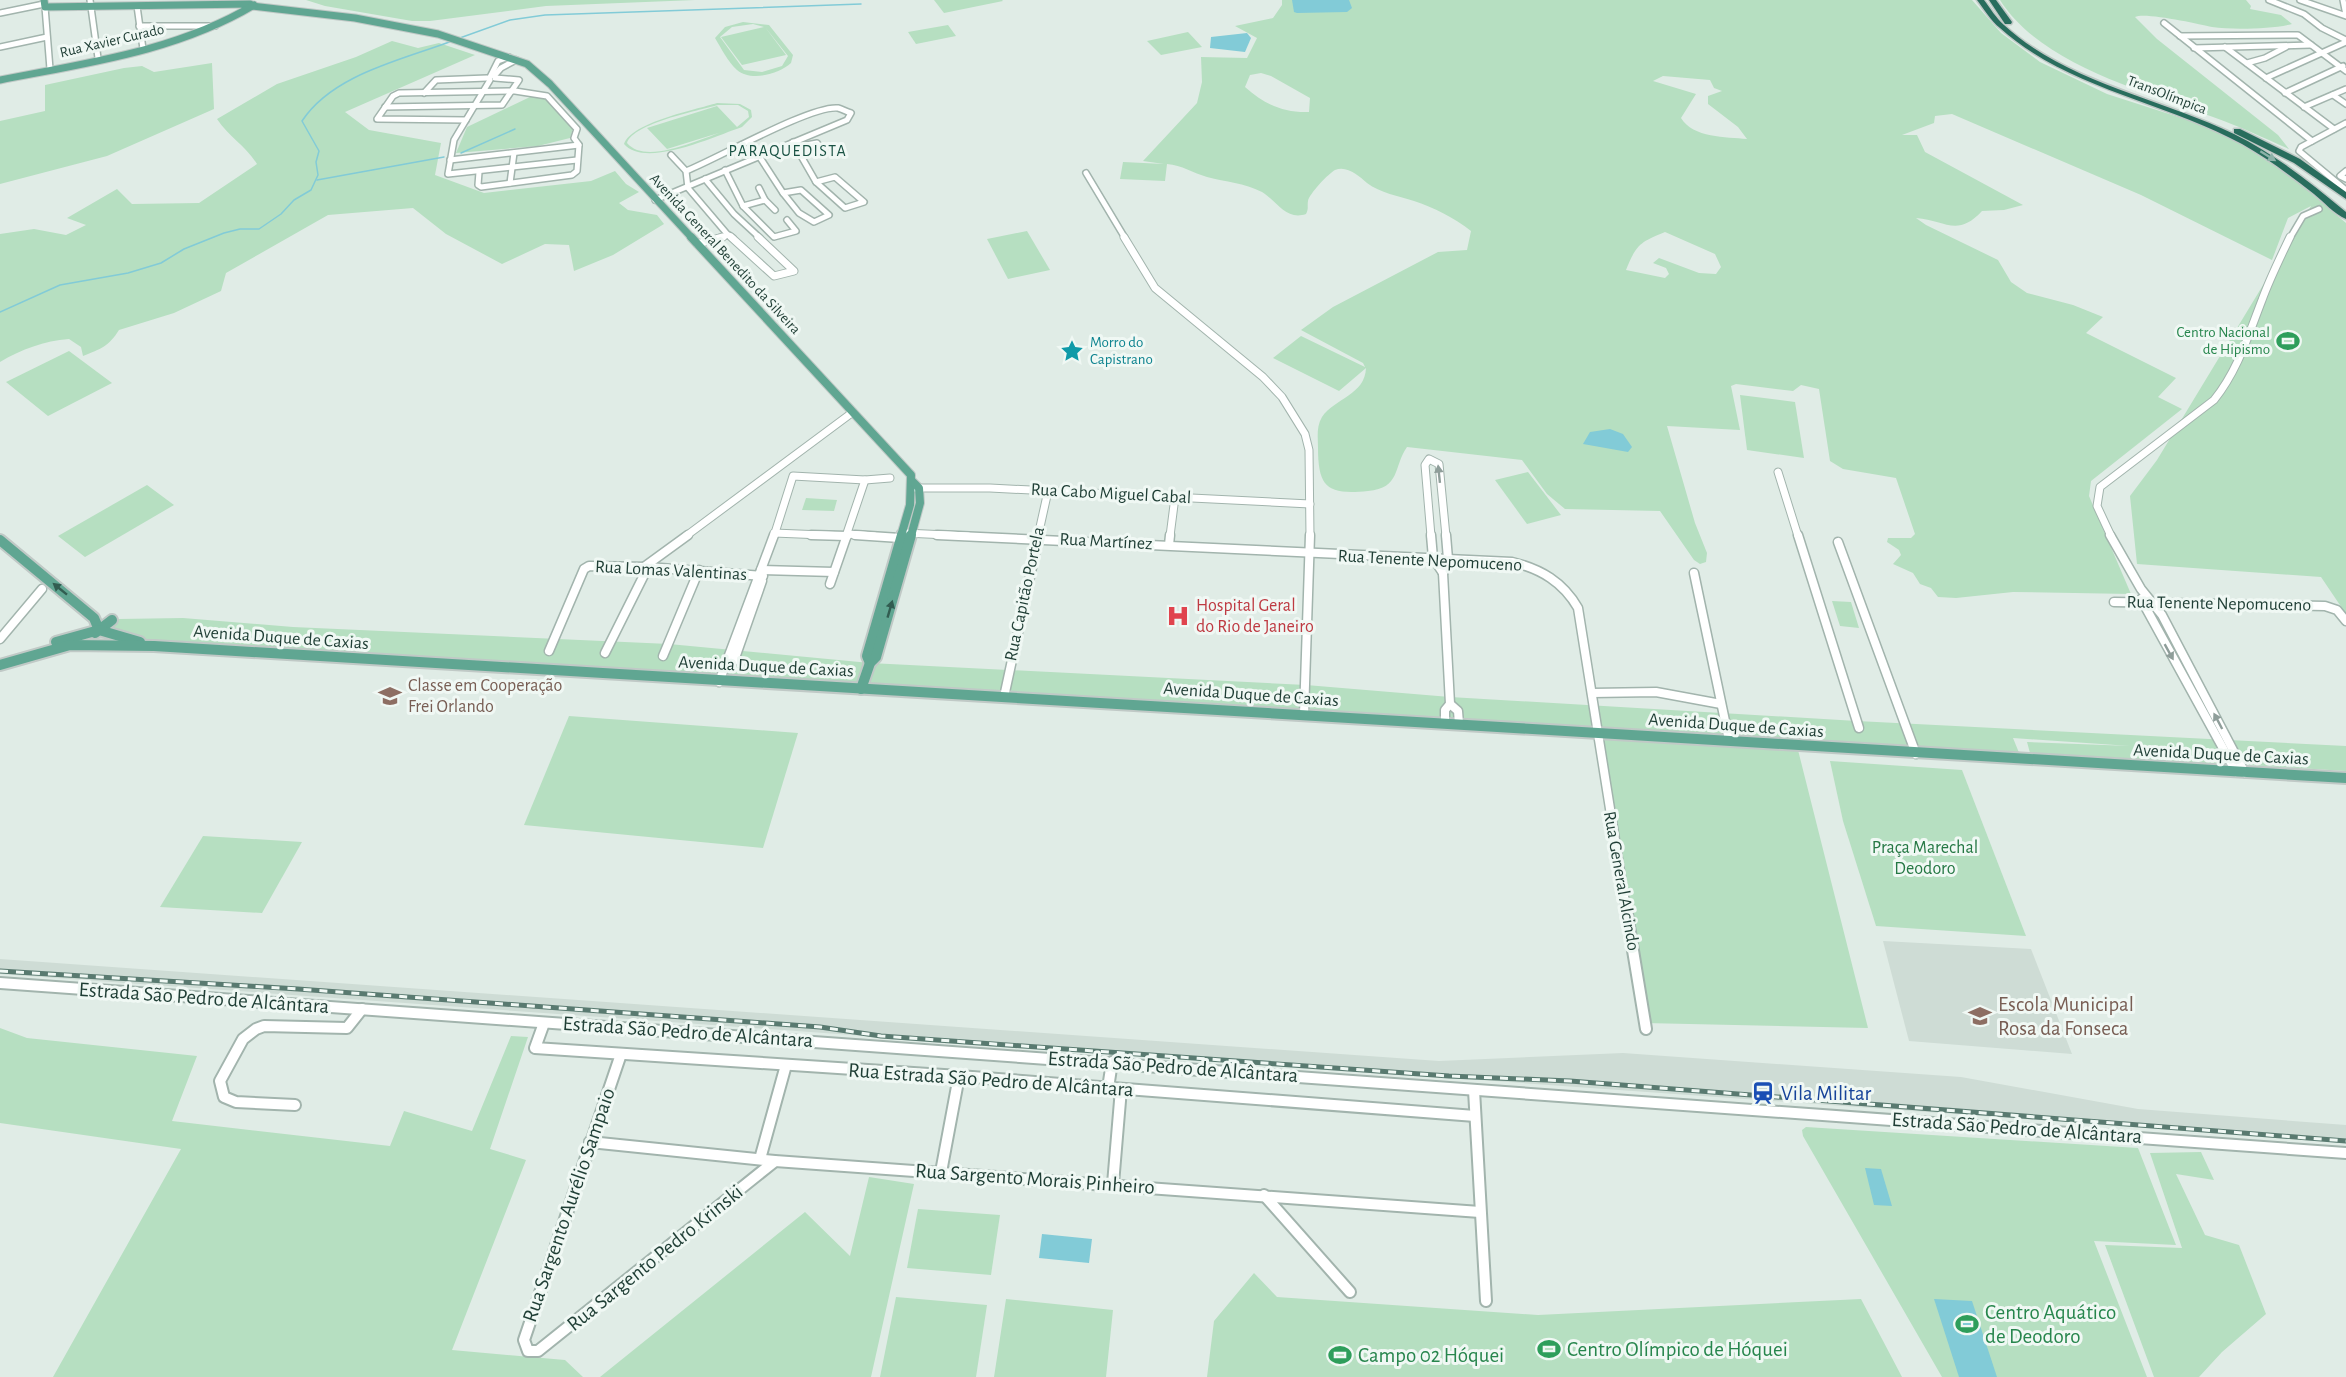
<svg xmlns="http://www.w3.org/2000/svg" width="2346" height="1377" font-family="'Alegreya Sans',sans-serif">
<rect width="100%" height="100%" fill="#e0ece6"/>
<g fill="#cedcd5">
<path d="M1883,941L2031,949L2072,1054L1909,1041Z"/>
<path d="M0,959L1439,1061L1623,1053L1961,1077L2138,1109L2346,1125V1142L0,974Z"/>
</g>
<g fill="#b6dfc1" fill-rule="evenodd">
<path d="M306,0H695L546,6L430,21H412L325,6Z"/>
<path d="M934,0H1002L1003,1L944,13Z"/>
<path d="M1282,0H1972L2001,33L2040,62L2107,94L2194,122L2237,141L2294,179L2346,223V614L2321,577L2137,564L2130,496L2157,460L2311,206L2288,218L2272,260L2141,195L1952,114L1935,116L1934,123L1902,135H1917L1925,152L2023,205L2004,210L1982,211C1957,238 1945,220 1916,218L1926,225L1998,260L2011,282L2027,293L2073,305L2103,317L2086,333L2176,378L2158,397L2182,409L2091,481L2089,496L2131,594L2013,592L1956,598L1938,597L1931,588L1920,584L1913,573L1893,564L1901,555L1899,550L1887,542L1888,538H1911L1915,534L1896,478L1843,469L1830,461L1819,389L1801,385L1793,391L1736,384L1731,386L1740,430L1667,426L1695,523L1707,553L1706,562L1700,564L1694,560L1660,511L1565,509L1547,494L1522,460L1407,447C1393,467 1401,488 1368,491C1328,495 1318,488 1318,448C1318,438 1316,427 1322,417C1335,398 1365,395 1366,368L1339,391L1273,358L1301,336L1365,367L1363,363L1301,330L1333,307L1438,252L1467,250L1471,231C1455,218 1433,207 1414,201C1399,196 1380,193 1367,183C1359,176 1347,165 1335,170C1329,173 1309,194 1308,201C1307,207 1309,208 1306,214C1286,221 1277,201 1262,192C1244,183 1226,182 1207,177C1193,173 1182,165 1167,164L1165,181L1120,179L1123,162L1164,164L1143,161L1197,103L1202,82L1201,57L1247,58L1257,38L1235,26L1273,18L1282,5ZM1261,73L1271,76L1310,98L1309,112C1283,113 1264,104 1245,87L1250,75ZM1663,76L1710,80L1714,88L1722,91L1708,96V104L1738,127L1747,139C1726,137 1693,138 1681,118L1696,94L1653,81ZM1665,232L1715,254L1721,267L1716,274L1699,273L1659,258L1653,263L1666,268L1669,274L1665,278L1626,270C1636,245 1640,242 1665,232Z"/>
<path d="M2000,0H2246L2251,6L2250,9L2281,15L2292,24C2272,29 2233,30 2212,27C2198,24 2145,12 2135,17L2157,39L2278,135L2289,149C2264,138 2239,126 2213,117C2145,91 2041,65 2000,0Z"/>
<path d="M743,22L769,25L793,55L791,63C779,74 751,82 737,70C728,62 721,48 715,38L725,27ZM753,24L764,27L721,37L742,65L786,55L765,27L788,56L782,66L762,72L744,70L720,37L732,27Z"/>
<path d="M948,25L956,36L916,44L908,32Z"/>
<path d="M1188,32L1202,47L1161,55L1147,41Z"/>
<path d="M392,41L418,48L439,43L475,55L345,112L369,130L441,143L435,175L484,193L591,181L615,171L626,184L639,192L619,203L628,210L657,215L664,224L613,255L574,271L569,245L545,244L502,264L446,234L413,208L328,215L226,273L221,291L174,313L119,330C109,346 101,349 83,356L81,347L69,339C44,341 22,349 0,362V234L34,229L66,235L86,225L67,218L117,189L132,204L199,203L257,164C246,146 229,137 217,119L277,84L356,57Z"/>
<path d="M212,63L214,109L107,156L0,184V121L45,111V85L124,68L142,66L154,72Z"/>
<path d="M543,96L573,128L570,138L538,146L456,153L467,127L530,97Z"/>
<path d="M717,103L740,104L751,110L752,117L742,127C715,136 645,169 624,144C632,122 695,110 717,103ZM718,105H738L748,111L749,117L737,127L717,106L647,128L667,149L725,131C702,138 646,166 627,143C634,123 697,111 718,105Z"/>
<path d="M1027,231L1050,270L1008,279L987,239Z"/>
<path d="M69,351L112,383L48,416L6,382Z"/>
<path d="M1740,395L1795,402L1804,458L1747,450Z"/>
<path d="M1528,472L1561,515L1527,524L1495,480Z"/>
<path d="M147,485L174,505L85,557L58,536Z"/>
<path d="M806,498L837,500L834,511L802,510Z"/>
<path d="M1832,601L1851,602L1859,628L1840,626Z"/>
<path d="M183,618L293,627L669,644L870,663L1306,685L1450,697L1857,721L2346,746V771L2249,765L2241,753L2217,752L2223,764L2030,753L2027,742L2130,746L2013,738L2022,760L1798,750L1868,1028L1644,1023L1596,734L156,642L119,638L110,625L118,619Z"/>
<path d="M569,716L798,733L763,848L524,825Z"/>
<path d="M1830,761L1962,770L2026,936L1876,926L1843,821Z"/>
<path d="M203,836L302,842L262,913L160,907Z"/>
<path d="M0,1028L27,1038L197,1056L172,1121L390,1146L404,1111L472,1131L511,1036L528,1037L490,1149L526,1160L452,1350L565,1360L583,1377H53L181,1149L0,1123Z"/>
<path d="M1806,1127L2138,1148L2176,1245L2094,1241L2147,1377H1942L1803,1136L1802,1130Z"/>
<path d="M2201,1152L2214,1180L2176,1174L2205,1235L2239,1245L2266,1314L2222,1352L2199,1377H2154L2105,1245L2182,1248L2150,1153Z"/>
<path d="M869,1177L914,1184L871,1377H600L805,1212L850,1256Z"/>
<path d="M918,1209L1000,1215L991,1275L907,1268Z"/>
<path d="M1254,1273L1277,1297L1538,1315L1861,1299L1902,1377H1207L1214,1321Z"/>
<path d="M896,1297L987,1305L976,1377H880Z"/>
<path d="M1006,1299L1113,1310L1106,1377H994Z"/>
</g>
<g fill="#82cbd7">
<path d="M1292,0H1349L1352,8L1347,12L1297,13L1294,12Z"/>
<path d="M1247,33L1251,38L1245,52L1210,48L1211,37Z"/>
<path d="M1610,429L1623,434L1632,447L1628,452L1583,444L1590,432Z"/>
<path d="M1865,1168L1881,1169L1892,1206L1874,1205Z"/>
<path d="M1042,1234L1092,1239L1089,1263L1039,1258Z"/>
<path d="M1934,1299L1972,1301L1997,1377H1959Z"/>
</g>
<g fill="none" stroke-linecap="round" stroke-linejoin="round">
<g stroke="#82cbd7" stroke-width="1.5">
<path d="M457,39L510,20L545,15L861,4"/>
<path d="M461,153L515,129"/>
<path d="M317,180L444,157"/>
<path d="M0,312L60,285L128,273L161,263L184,249L224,233L240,229H259L281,214L294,200L311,190L318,175L316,162L319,151L302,121C333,74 402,60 452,41"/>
</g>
<g stroke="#a2b4ad" stroke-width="8">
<g id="minor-far3">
<path d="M90,0L98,58"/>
<path d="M2269,0L2304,14L2322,28L2346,40"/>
<path d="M2300,0L2346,16"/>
<path d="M2343,0L2346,15"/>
<path d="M137,6L143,49"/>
<path d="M45,7L50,69"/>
<path d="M0,13L44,4"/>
<path d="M2164,23L2312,141"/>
<path d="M139,26H215"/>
<path d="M2180,36L2298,35L2346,71"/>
<path d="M0,47L47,37"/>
<path d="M2225,47L2334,129"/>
<path d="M2194,48L2311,45"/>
<path d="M2247,63L2265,58L2286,47"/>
<path d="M494,76L501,68L516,60"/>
<path d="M490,77L498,61L509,57"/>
<path d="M2266,78L2346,42"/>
<path d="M490,80L454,140L448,174L577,160"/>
<path d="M424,93L436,80L487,78"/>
<path d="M2285,93L2343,66"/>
<path d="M2333,95L2346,104"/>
<path d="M385,107L502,105L519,80L495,78"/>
<path d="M2304,107L2346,89"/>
<path d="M466,120L377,119L393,96L399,93L515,91L547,96L577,129L574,138L579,145L577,171L572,175L481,187L478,185L479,172"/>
<path d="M2346,123L2301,147L2299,151L2346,190"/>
<path d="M793,142L816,182"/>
<path d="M796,147L817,143L823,151"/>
<path d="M671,155L686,171L688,188L728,235"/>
<path d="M759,156L783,193"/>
<path d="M450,160L579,145"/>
<path d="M725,170L743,206L774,237L796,231L787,220"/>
<path d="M2346,171L2340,176L2346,179"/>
<path d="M1086,173L1125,238"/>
<path d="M835,177L864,202L845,208L816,182Z"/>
<path d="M705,179L734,214L760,238"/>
<path d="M510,183L514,153"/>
<path d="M759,188L765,200L775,210"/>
<path d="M801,190L829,215L814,222L799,213L783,193Z"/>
<path d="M655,200L847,120L851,113C847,112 842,109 838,108C811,105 717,159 686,171"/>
<path d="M743,206L765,200"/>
<path d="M718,238L729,235L733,238"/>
<path d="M2290,238L2303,216L2319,209"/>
</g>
</g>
<g stroke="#a2b4ad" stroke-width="9">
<g id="minor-far2">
<path d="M731,237L774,276L794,271L758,237"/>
<path d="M1124,237L1155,288L1263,377L1282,397L1305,434L1309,450L1310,536"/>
<path d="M697,244L723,237"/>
<path d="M1778,472L1798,536"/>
<path d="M912,488H990L1310,504"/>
<path d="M774,533L847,536"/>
<path d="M905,533L968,536"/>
<path d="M848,534L874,536"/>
<path d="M686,536L853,412"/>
<path d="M774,536L793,476L865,480L890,478"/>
<path d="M846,536L865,480"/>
<path d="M1038,536L1048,491"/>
<path d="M1170,536L1175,497"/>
<path d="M1431,536L1425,465L1429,459L1439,464L1446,536"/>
<path d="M2111,536L2097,506L2100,487L2214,400C2238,370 2248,336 2262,300C2270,278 2280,258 2290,237"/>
</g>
</g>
<g stroke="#a2b4ad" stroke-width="11">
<g id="minor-far1">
<path d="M811,535L847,536"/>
<path d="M855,535L900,538"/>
<path d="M937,535L1512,562C1541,569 1563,582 1578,608L1626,909"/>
<path d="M1431,535L1433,558L1443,573"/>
<path d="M1798,535L1859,728"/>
<path d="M2110,535L2141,589L2162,615L2245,773"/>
<path d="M1838,542L1916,754"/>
<path d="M1169,545L1170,535"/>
<path d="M644,567L688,535"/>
<path d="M761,570L834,572"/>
<path d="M1443,573L1450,704L1445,710V723"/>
<path d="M1443,573L1448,559L1446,535"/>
<path d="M1694,573L1729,740"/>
<path d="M830,584L847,535"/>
<path d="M2141,599L2236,772"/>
<path d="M2114,602L2325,606L2337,610L2346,621"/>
<path d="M0,639L42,589"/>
<path d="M549,651L584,569L589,566L648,567L763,576"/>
<path d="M605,653L648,567"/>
<path d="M663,656L699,570"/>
<path d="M734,661L762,581"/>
<path d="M719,682L774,535"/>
<path d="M1592,693L1656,692L1721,704"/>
<path d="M1004,697L1039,535"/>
<path d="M1450,704L1458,711L1459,724"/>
<path d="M1304,714L1310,535"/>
</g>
</g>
<g stroke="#a2b4ad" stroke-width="14">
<g id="minor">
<path d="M1626,908L1646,1029"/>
<path d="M0,983L2346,1153"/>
<path d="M544,1023L535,1048L959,1076L1475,1116"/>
<path d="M621,1054L524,1340L528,1351H538L775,1161"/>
<path d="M1108,1088L1112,1062"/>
<path d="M1474,1090L1486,1301"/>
<path d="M295,1105L236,1102L224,1097L220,1081L243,1039L256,1029L264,1026L347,1028L362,1009"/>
<path d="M590,1142L775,1161L1480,1212"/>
<path d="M760,1159L786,1065"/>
<path d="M941,1172L959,1076"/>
<path d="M1113,1184L1121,1089"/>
<path d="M1264,1195L1350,1292"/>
</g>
</g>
<g stroke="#c0c9c6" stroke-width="9">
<g id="major-far2">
<path d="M44,0L45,7L250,4"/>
<path d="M244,5L355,18L438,34L527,64L550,84L692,238"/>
<path d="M0,80C87,63 177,51 254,5"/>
</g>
</g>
<g stroke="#c0c9c6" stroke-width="10">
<g id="major-far1">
<path d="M691,237L911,475L910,505L901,536"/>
<path d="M911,536L920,503L919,488L912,481"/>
</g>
</g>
<g stroke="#c0c9c6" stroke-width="14">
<g id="major">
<path d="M0,540L94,618L99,630"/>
<path d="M95,633L112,620"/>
<path d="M56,642L99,630L140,642"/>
<path d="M870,663L867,656L902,535"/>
<path d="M0,665L70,645L154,646L2346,778"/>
<path d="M861,689L870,663L876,657L911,535"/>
</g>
</g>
<g stroke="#c0c9c6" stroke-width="3">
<g id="highway">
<path d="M1977,0H1984C1990,8 1996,18 2004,25C2067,83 2158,97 2234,134C2275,154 2311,183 2346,212V219C2334,214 2324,202 2314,194C2291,176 2267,158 2242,144C2163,101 2068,89 2000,28C1991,21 1984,9 1977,0Z"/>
<path d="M1989,0H1996L2012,22L2011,24H2005Z"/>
<path d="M2234,129H2240L2300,159L2346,192V199L2294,163L2234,133Z"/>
</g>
</g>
<use href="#minor-far3" stroke="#fff" stroke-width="5"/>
<use href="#minor-far2" stroke="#fff" stroke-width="7"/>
<use href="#minor-far1" stroke="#fff" stroke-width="8"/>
<use href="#minor" stroke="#fff" stroke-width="10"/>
<use href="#major-far2" stroke="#60a692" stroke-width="7"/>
<use href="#major-far1" stroke="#60a692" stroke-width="8"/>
<use href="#major" stroke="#60a692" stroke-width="10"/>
<use href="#highway" fill="#286d5d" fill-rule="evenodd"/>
<g stroke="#597a70" stroke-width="5">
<path id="rail" d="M0,971L298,989L820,1027L881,1036L1449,1076L1570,1081L2346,1141"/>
</g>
<use href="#rail" stroke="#f0f8f4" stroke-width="3" stroke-dasharray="8" stroke-linecap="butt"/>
</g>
<defs><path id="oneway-solid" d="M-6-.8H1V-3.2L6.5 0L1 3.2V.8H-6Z" transform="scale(1.5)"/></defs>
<use fill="#8cb2a8" href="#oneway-solid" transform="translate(2268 156) rotate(32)"/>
<g fill="#8f9e9a">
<use href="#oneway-solid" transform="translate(1439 474) rotate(-96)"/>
<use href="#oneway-solid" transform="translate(2169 652) rotate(61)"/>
<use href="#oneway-solid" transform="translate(2218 721) rotate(-118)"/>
</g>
<g fill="#325d51">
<use href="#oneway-solid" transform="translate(60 589) rotate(-141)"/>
<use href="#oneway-solid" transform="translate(890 609) rotate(-74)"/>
</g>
<defs>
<g id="stadium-bare" transform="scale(1.8)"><path d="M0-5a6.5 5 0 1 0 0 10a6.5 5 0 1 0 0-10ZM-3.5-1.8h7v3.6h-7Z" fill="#2e9e5b" stroke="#f0f8f4" stroke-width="2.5" paint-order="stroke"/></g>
<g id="sight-bare" transform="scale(1.8)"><path d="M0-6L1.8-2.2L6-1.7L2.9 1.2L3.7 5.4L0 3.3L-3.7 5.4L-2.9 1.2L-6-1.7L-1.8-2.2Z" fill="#0f9aa8" stroke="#f0f8f4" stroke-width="2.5" paint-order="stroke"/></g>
<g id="hospital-bare" transform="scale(1.8)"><path d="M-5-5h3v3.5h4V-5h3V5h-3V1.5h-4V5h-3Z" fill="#e0444e" stroke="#f0f8f4" stroke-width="2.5" paint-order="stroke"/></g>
<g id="school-bare" transform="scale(1.8)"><path d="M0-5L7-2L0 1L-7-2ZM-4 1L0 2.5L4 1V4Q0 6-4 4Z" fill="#8d6e63" stroke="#f0f8f4" stroke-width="2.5" paint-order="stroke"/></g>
<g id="station-bare" transform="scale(1.8)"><path d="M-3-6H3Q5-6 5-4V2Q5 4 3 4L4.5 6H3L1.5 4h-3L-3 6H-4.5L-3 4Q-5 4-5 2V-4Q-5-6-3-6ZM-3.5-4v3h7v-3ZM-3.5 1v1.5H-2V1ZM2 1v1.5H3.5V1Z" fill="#1a4fb4" stroke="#f0f8f4" stroke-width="2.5" paint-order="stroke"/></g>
</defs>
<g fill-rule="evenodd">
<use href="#stadium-bare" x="2288" y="341"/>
<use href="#sight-bare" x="1072" y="351"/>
<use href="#hospital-bare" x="1178" y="616"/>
<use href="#school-bare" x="390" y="696"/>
<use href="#school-bare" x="1980" y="1016"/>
<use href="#station-bare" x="1763" y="1093"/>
<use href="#stadium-bare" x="1967" y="1324"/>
<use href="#stadium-bare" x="1549" y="1349"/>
<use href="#stadium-bare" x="1340" y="1355"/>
</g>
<g text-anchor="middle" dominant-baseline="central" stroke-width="6" stroke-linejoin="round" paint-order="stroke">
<g font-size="15" fill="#1f3e35" stroke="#f0f8f4">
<text transform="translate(112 41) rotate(-13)">Rua Xavier Curado</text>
<text transform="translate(2167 95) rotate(21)">TransOlímpica</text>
<text transform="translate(725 254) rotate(47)">Avenida General Benedito da Silveira</text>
</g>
<g font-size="15" fill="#27864d" stroke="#f0f8f4" text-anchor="end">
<text x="2270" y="332">Centro Nacional<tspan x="2270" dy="17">de Hipismo</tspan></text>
</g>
<g font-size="15" fill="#0d838f" stroke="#f0f8f4" text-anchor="start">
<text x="1090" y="342">Morro do<tspan x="1090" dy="17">Capistrano</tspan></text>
</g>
<g font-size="16" letter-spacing="1.5" fill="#195243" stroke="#f0f8f4">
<text x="788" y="151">PARAQUEDISTA</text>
</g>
<g font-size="18" fill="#1f3e35" stroke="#f0f8f4">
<text transform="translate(1111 494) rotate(3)">Rua Cabo Miguel Cabal</text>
<text transform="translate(1106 542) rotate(3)">Rua Martínez</text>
<text transform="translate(1430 561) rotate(3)">Rua Tenente Nepomuceno</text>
<text transform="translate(671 571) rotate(3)">Rua Lomas Valentinas</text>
<text transform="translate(1025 594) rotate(-78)">Rua Capitão Portela</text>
<text transform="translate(2219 604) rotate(1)">Rua Tenente Nepomuceno</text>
<text transform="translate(281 638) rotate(4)">Avenida Duque de Caxias</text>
<text transform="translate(766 667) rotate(3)">Avenida Duque de Caxias</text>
<text transform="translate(1251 695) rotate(4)">Avenida Duque de Caxias</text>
<text transform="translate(1736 726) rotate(4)">Avenida Duque de Caxias</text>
<text transform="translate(2221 755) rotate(3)">Avenida Duque de Caxias</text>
<text transform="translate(1621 881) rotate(80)">Rua General Alcindo</text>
</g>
<g font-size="18" fill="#be3a42" stroke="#f0f8f4" text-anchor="start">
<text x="1196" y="606">Hospital Geral<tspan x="1196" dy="21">do Rio de Janeiro</tspan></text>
</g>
<g font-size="18" fill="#785e54" stroke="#f0f8f4" text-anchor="start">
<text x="408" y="686">Classe em Cooperação<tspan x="408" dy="21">Frei Orlando</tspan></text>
</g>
<g font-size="18" fill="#257844" stroke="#f0f8f4">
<text x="1925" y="848">Praça Marechal<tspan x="1925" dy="21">Deodoro</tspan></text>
</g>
<g font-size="21" fill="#1f3e35" stroke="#f0f8f4">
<text transform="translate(204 998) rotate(4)">Estrada São Pedro de Alcântara</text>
<text transform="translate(688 1032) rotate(4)">Estrada São Pedro de Alcântara</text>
<text transform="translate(1173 1067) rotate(4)">Estrada São Pedro de Alcântara</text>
<text transform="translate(991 1080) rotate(4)">Rua Estrada São Pedro de Alcântara</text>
<text transform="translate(2017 1128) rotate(4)">Estrada São Pedro de Alcântara</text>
<text transform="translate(1035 1179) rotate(4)">Rua Sargento Morais Pinheiro</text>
<text transform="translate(569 1205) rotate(-71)">Rua Sargento Aurélio Sampaio</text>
<text transform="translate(655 1258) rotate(-39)">Rua Sargento Pedro Krinski</text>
</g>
<g font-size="21" fill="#785e54" stroke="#f0f8f4" text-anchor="start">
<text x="1998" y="1004">Escola Municipal<tspan x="1998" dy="24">Rosa da Fonseca</tspan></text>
</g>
<g font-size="21" fill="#164399" stroke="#f0f8f4" text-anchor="start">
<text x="1781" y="1093">Vila Militar</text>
</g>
<g font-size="21" fill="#27864d" stroke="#f0f8f4" text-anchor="start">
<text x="1985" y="1312">Centro Aquático<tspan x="1985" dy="24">de Deodoro</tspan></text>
<text x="1567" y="1349">Centro Olímpico de Hóquei</text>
<text x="1358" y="1355">Campo 02 Hóquei</text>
</g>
</g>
</svg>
